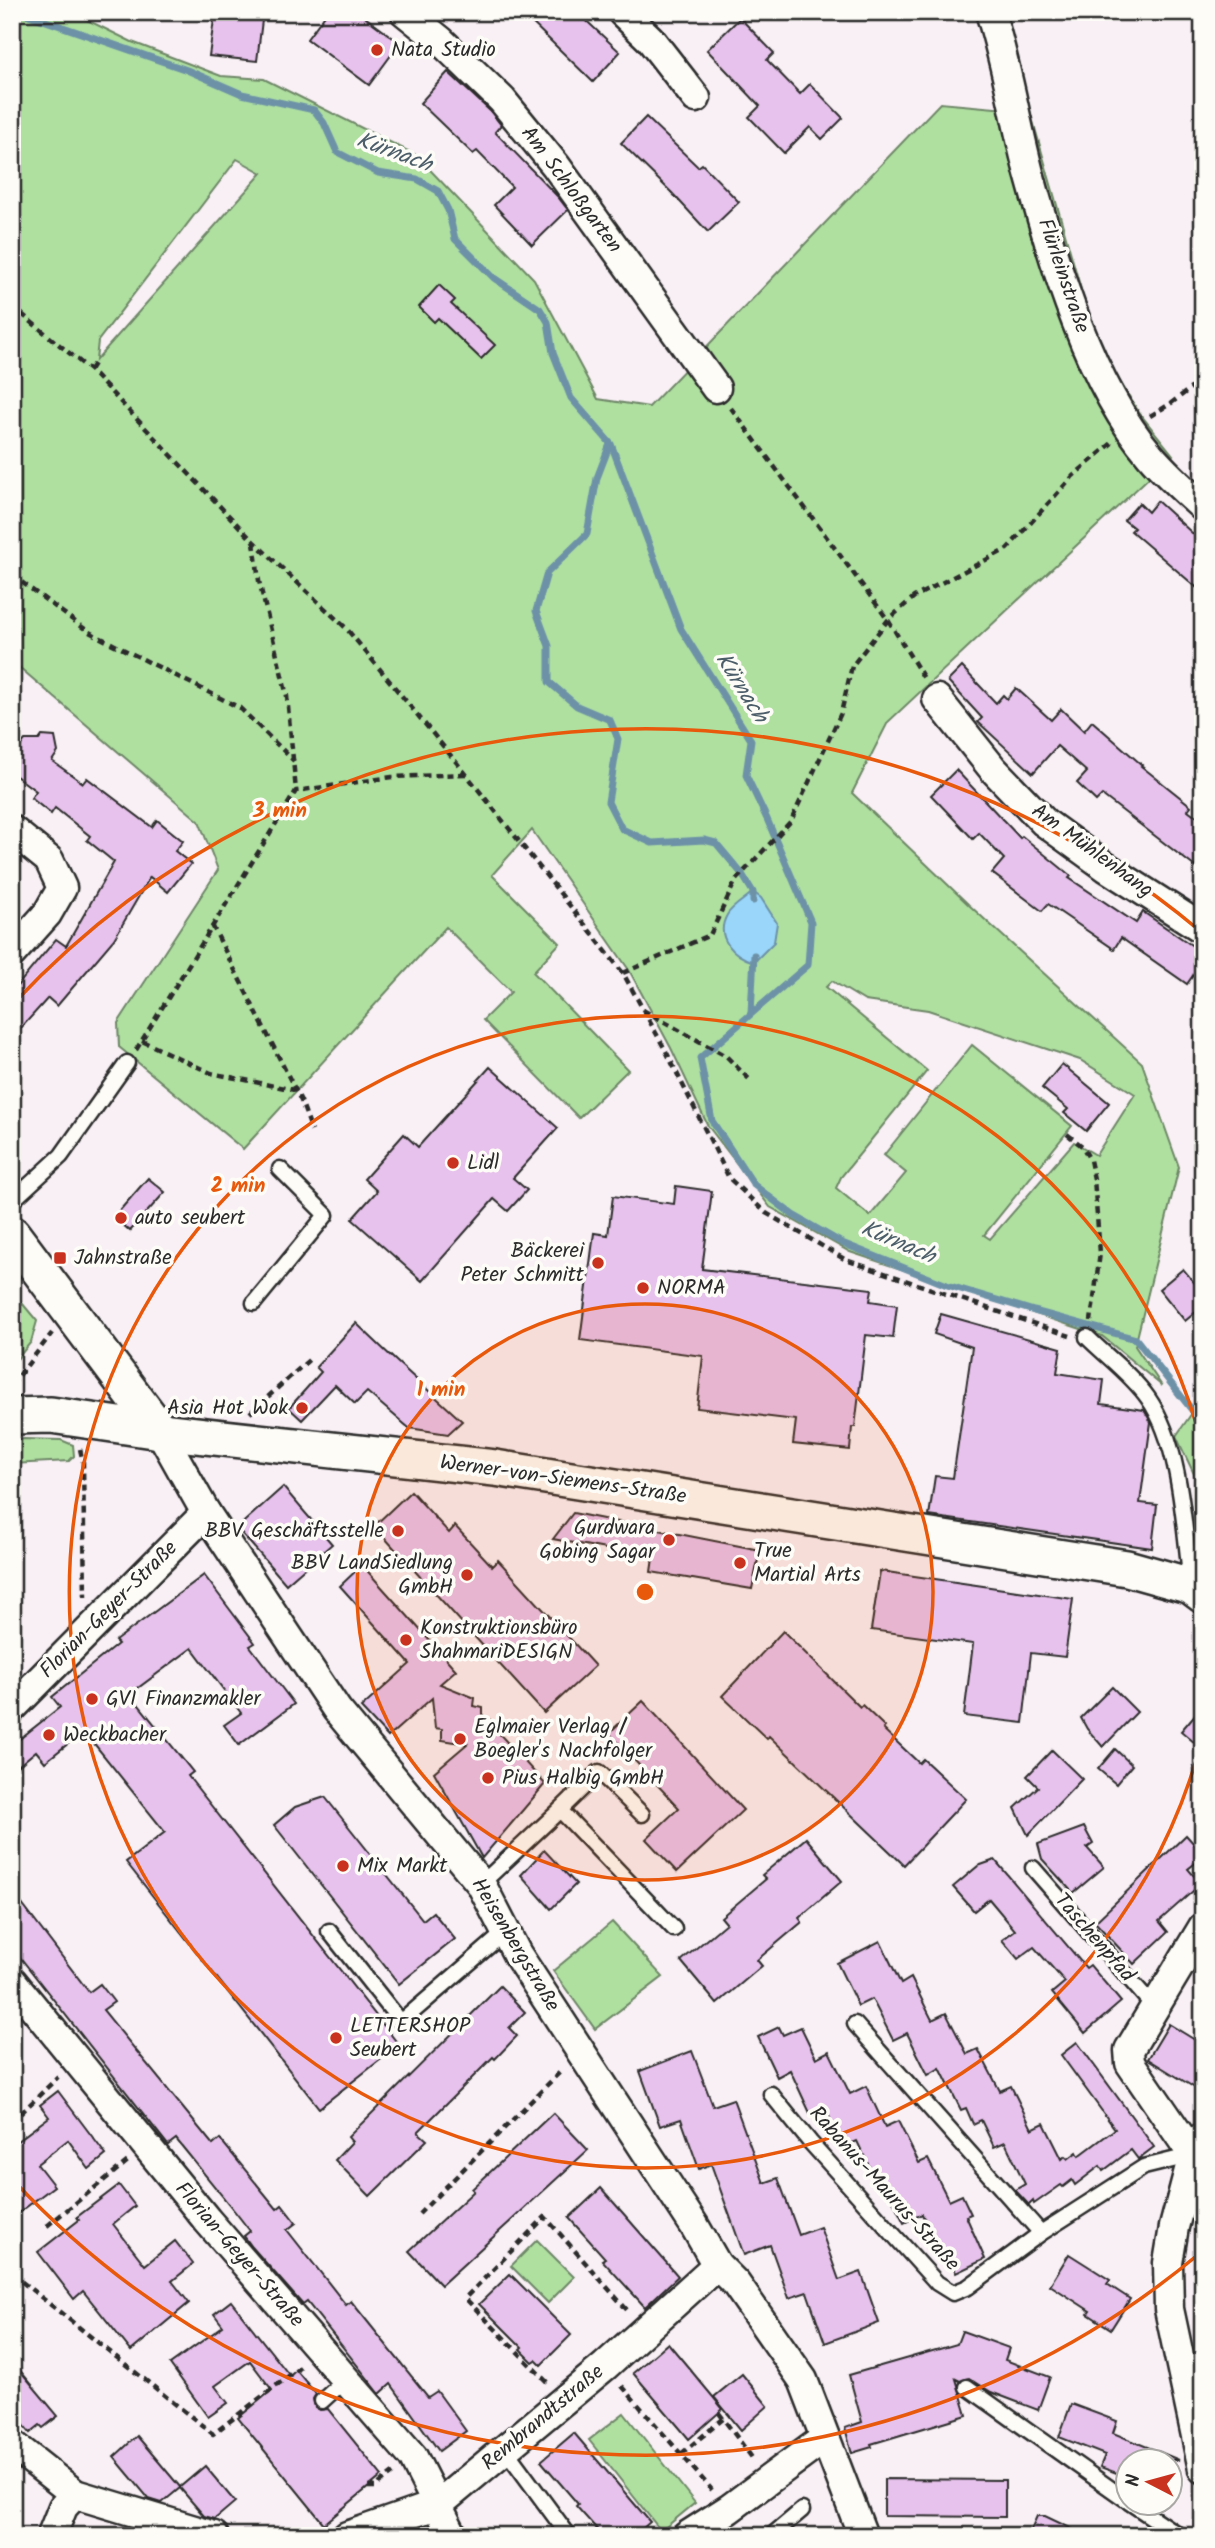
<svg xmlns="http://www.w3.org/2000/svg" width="1215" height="2548" font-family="Kalam,sans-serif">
<rect width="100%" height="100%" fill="#f9f0f5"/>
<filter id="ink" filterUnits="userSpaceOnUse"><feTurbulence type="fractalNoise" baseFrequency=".0143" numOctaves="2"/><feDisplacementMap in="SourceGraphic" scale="14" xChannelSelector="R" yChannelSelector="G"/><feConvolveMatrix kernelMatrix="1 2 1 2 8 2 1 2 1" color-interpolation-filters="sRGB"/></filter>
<g filter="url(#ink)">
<g fill="#afe0a0" stroke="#6d8666" stroke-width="2" fill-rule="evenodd">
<path d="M12,12H71L132,42L221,76L264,79L416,155L534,279L598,399L649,407L940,103L1030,111L1088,314L1116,375L1140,414L1173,455L888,722L852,793L969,905L1142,1063L1179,1167L1135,1346L1162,1386L1102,1336L850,1252L770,1207L708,1126L671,1048L629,970L532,830L492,875L560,943L533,972L628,1070L579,1118L483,1020L511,992L446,927L243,1149L119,1047L118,1023L218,870L199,821L12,661ZM237,159L262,173L96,360L98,341ZM832,981L865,1001L928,1010L1080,1060L1135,1094L1096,1155L1074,1142L990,1239L984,1235L1072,1126L972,1045L884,1155L906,1173L870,1216L836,1188L841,1177L927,1071L826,987Z"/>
<path d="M12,1291L37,1321L31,1342L12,1365Z"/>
<path d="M1192,1413L1203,1425V1534L1196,1478L1176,1436Z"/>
<path d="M24,1439L61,1440L73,1445L74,1456L69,1461L12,1464V1440Z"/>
<path d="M612,1922L663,1977L595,2029L553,1971Z"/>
<path d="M537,2240L574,2277L548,2303L511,2266Z"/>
<path d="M624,2413L695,2503L661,2531L589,2440Z"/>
</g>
<path fill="#99d6fa" stroke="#6d92a7" stroke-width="2" d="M753,892L761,898L777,923L774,942L754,962C734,956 714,938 727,915C731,907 745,899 753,892Z"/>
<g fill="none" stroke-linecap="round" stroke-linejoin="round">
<g stroke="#6d92a7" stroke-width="7">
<path d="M20,12L187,70L242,94L314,110L324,123L337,152L378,173L417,179L438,191L448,210L455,239L494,278L540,309L548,322L553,353L571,398L611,444L681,629L751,740L746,775L767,819L811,922L808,965L700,1058L712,1121L754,1185L793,1215L842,1243L947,1285L1034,1311L1136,1339L1203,1424"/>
<path d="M610,444L597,478L587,534L547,573L536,611L549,646V682L577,706L610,720L618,739L608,802L622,829L652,843L704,840L716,843L742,874L753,892V901"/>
<path d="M751,1013L754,955"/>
</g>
</g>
<g fill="#e7c2ec" stroke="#2b2b2b" stroke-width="2">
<path d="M215,12H263L257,61L209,56Z"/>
<path d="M327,12H358L400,43L369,85L307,39Z"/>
<path d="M521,12H577L620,52L593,82Z"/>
<path d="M740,18L774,53L767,60L800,94L810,84L843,118L822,139L810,127L784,153L749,117L760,106L707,50Z"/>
<path d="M448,72L490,111L501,125L495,132L558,197L568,210L532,245L494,205L512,187L477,151L473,154L420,103Z"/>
<path d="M646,117L698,167L702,164L739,202L708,232L672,193L621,143Z"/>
<path d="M439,285L455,300L451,304L495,345L481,359L438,318L434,322L419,307Z"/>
<path d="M1157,501L1203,543V593L1131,531L1134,528L1124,520L1139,503L1148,512Z"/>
<path d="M962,667L996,703L1003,695L1007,699L1016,688L1051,720L1061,709L1084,731L1092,721L1142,765L1141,766L1191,806L1188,810L1203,821V873L1102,795L1096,801L1077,783L1087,772L1057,746L1033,773L978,722L982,718L948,681Z"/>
<path d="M42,736L55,737L58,752L52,761L83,783L87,778L152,827L157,820L183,841L175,851L191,864L168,892L150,877L114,939L57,1006L48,998L12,1038V992L56,939L66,946L114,862L87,840L90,836L55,808L51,814L31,798L36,791L12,773V756L25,740H39Z"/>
<path d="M956,770L1020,838L1022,836L1071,876L1069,878L1136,923L1143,912L1203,953V961L1187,984L1121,938L1114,949L1048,904L1042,911L992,873L1004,859L979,833L973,839L931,795Z"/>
<path d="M1062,1064L1109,1103L1086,1131L1064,1113L1068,1109L1042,1088Z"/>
<path d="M490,1067L558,1128L513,1178L527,1190L508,1211L494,1199L422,1281L352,1219L377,1191L364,1179L404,1134L418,1147Z"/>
<path d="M148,1178L165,1192L130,1231L114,1217Z"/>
<path d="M676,1186L712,1191L702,1269L872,1289L870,1301L897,1305L893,1338L866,1335L855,1427H852L850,1450L793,1444L796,1420L697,1408L703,1356L580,1340L594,1233L608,1235L613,1196L674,1204Z"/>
<path d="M1183,1269L1203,1293V1306L1185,1321L1159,1289Z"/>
<path d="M941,1314L1061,1348L1057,1373L1104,1380L1101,1404L1144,1410L1151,1422L1140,1503L1157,1505L1152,1548L929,1516L935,1476L953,1478L972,1347L934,1334Z"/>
<path d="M356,1323L396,1361L462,1421L448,1434L409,1428L367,1392L355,1404L335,1385L302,1420L289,1408L321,1372L316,1367Z"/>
<path d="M283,1487L332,1544L286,1584L237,1528Z"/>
<path d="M411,1491L449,1533L455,1526L492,1566L498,1560L595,1666L544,1713L374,1526Z"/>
<path d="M573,1513L760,1550L752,1589L651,1572L653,1558L553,1539Z"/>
<path d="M362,1565L456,1670L440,1684L475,1698L474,1706L483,1708V1717L492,1721L493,1729L496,1730L545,1784L482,1858L434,1772L467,1744L442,1740V1729L435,1728L432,1698L388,1737L361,1708L410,1664L340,1586Z"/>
<path d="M880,1571L1073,1599L1065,1657L1031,1653L1023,1723L964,1716L973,1644L871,1630Z"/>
<path d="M204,1575L255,1643L250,1646L294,1704L239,1745L224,1725L241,1713L192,1648L130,1694L193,1772L188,1776L399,2045L319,2108L126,1862L165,1832L84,1731L45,1762L36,1751L12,1771V1745L60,1707L52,1697L118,1644L115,1641Z"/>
<path d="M783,1631L860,1707L862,1705L885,1727L883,1729L919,1763L923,1759L966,1799L904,1865L769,1736L767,1739L722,1696Z"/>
<path d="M1112,1687L1137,1712L1103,1747L1087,1729L1081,1718Z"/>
<path d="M643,1701L743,1810L677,1872L646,1839L679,1808L609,1733Z"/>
<path d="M1203,1705V1750L1181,1731Z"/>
<path d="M1115,1749L1132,1765L1116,1784L1098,1769Z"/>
<path d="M1052,1750L1082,1779L1028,1835L1015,1808L1038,1787L1027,1776Z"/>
<path d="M325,1797L423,1920L433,1912L455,1939L399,1984L274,1825L295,1807Z"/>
<path d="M1084,1827L1093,1844L1087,1848L1104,1867L1073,1893L1042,1859L1038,1844Z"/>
<path d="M1186,1835L1203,1854V1857L1188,1869L1201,1884L1159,1921L1168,1932L1134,1964L1095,1922Z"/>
<path d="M806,1838L842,1881L799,1918L802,1922L757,1960L762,1966L717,2004L681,1961L726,1923L721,1917L766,1879L762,1875Z"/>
<path d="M544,1850L576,1884L551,1909L521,1875Z"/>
<path d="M995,1860L1086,1968L1090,1965L1121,2002L1085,2033L1052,1993L1065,1982L1034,1947L1018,1959L1002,1940L1015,1930L989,1899L974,1911L953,1887L978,1866Z"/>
<path d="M12,1891L89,1992L100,1984L114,2002L103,2010L213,2145L220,2139L277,2209L282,2205L296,2223L287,2230L346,2305L351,2301L428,2397L437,2391L466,2431L439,2451L391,2384L380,2394L307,2302L303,2305L252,2247L244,2236L250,2231L236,2213L176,2139L168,2145L12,1947Z"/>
<path d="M880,1941L901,1984L911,1978L932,2020L946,2013L967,2054L978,2049L1000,2091L1011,2086L1032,2129L1044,2123L1062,2159L1065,2156L1068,2159L1077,2152L1079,2156L1115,2129L1061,2055L1077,2042L1154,2147L1138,2159L1131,2150L1103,2171L1100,2166L1075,2185L1072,2180L1063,2187L1061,2185L1034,2204L1033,2201L1029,2205L1015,2190L1025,2184L1005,2142L994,2147L981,2120L973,2124L966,2108L961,2110L940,2068L928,2075L907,2033L893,2040L872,1999L858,2006L837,1963Z"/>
<path d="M500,1986L525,2012L509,2028L517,2036L495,2059L493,2057L418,2132L427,2140L370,2196L335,2160L352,2142L348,2137Z"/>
<path d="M1169,2024L1203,2045V2076L1195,2088L1148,2059Z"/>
<path d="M779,2027L783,2035L801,2027L816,2058L829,2051L850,2094L866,2086L885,2127L898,2121L919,2163L928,2159L949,2201L962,2195L971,2214L966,2216L985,2259L956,2273L948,2255L942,2257L922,2214L904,2223L883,2180L877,2183L857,2141L844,2147L824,2106L810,2113L790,2070L777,2077L758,2037Z"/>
<path d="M692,2051L713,2106L733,2099L764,2183L778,2178L799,2235L820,2227L839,2280L861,2272L879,2323L825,2343L807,2292L789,2298L770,2245L744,2255L711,2164L699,2169L681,2119L660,2126L640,2071Z"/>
<path d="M58,2091L106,2155L89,2169L68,2140L37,2164L54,2186L12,2218V2145L49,2117L40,2105Z"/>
<path d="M553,2113L588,2150L441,2285L409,2251L474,2191L472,2189Z"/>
<path d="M119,2185L135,2206L113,2224L145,2265L175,2241L193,2264L172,2281L189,2303L131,2351L83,2291L74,2299L38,2252L79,2220L77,2217Z"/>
<path d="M601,2188L678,2276L645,2307L602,2260L605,2258L569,2218Z"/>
<path d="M1069,2254L1110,2280L1107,2284L1130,2299L1111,2329L1088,2314L1090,2311L1050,2285Z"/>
<path d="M510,2274L571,2335L541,2365L536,2360L533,2362L520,2349L522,2347L479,2304Z"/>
<path d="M231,2301L290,2376L296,2370L316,2394L313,2399L315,2407L320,2410L328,2409L382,2476L324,2524L238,2418L272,2390L250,2361L215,2386L228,2403L208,2417L170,2364L223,2326L214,2314Z"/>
<path d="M962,2331L1009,2348L1005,2360L1050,2377L1038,2410L991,2392L969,2378L960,2381L956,2379L967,2415L871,2444L872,2447L852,2453L845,2428L862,2422L849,2375L957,2344Z"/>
<path d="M668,2343L723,2409L689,2439L633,2373Z"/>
<path d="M12,2361L58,2416L43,2428L40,2425L30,2433L12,2411Z"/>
<path d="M742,2374L768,2406L741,2430L714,2397Z"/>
<path d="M1071,2404L1117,2421L1113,2433L1179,2460H1128V2477L1100,2467L1105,2455L1059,2437Z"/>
<path d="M574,2433L650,2522L634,2536H603L576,2506L578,2504L541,2461Z"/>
<path d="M137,2436L180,2487L205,2466L235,2502L215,2519L204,2516L180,2488L162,2503L149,2499L114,2457Z"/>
<path d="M884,2479L1005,2480V2517L884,2516Z"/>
<path d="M1037,2516H1045L1087,2536H1028Z"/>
</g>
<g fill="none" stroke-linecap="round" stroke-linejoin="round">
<g stroke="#2b2b2b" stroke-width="19">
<g id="service">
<path d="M12,1201L61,1156L127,1063"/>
<path d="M254,1303L326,1215L280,1169"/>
<path d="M1087,1337C1106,1356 1133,1376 1148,1398C1181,1445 1184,1527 1191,1584"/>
<path d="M560,1810L599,1772L642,1814"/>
<path d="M1033,1868L1154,2007"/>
<path d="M481,1884L560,1810L674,1929"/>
<path d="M329,1931L401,2022L504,1933"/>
<path d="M855,2024L1041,2233"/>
<path d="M771,2094L810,2142L937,2283L953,2293L968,2287L1041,2233L1144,2167L1193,2155"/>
<path d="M967,2387L1128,2501"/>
<path d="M322,2401L346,2379"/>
<path d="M505,2449L569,2536"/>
<path d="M1129,2502L1180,2536"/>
<path d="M771,2536L802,2510"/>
</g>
</g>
<g stroke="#2b2b2b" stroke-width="33">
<g id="minor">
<path d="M405,12L441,41L502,100L556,166L716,388"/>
<path d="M622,12L650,39L696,98"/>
<path d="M990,12C1007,65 1015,119 1029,173C1053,261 1090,385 1150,455C1166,474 1185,491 1203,507"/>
<path d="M937,699L993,769L1044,822L1106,867L1203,929"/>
<path d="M12,830L49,860L62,888L47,914L12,953"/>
<path d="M160,1431L206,1513L337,1710L481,1884L517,1954L694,2225L717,2265L736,2284L803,2380L863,2536"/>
<path d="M12,1708L206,1513"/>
<path d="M12,1981L207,2220L413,2457L453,2536"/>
<path d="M1203,2137L1193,2155L1174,2227L1168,2263L1169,2309L1203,2469"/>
<path d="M1193,2155L1130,2063L1129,2050L1203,1927"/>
<path d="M12,2444L75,2494L214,2536"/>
<path d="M54,2536L53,2532L63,2507L75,2494"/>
<path d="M347,2536L439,2504L605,2366L717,2265"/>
<path d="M687,2536L729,2509L825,2438"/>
</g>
</g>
<g stroke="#2b2b2b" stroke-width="40">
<g id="tertiary">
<path d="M12,1234L160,1431"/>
<path d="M12,1416L51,1415L160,1431L495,1468L1127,1568L1191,1586L1203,1595"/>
</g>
</g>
<g stroke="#2b2b2b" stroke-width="4.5" stroke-dasharray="7 5" stroke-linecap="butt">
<path d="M12,306L90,370L254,542L346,628L466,774L623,973L667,1053L729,1178L766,1213L846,1260L1070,1336"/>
<path d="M90,370L95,362"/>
<path d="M731,408L888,620L925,680"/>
<path d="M1150,416L1170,404L1203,379"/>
<path d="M254,542L259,581L287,696L296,791"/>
<path d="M12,575L89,632L240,708L294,761"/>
<path d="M212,925L301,1101L312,1131"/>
<path d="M623,973L710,935L736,880L791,821L841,713L852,666L888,620L914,597L1007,549L1073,476L1112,443"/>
<path d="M643,1010L726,1056L750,1080"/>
<path d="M142,1041L211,1073L294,1090"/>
<path d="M136,1050L296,791L392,777L466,774"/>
<path d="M1067,1134L1082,1146L1090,1160L1094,1179L1100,1253L1091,1321"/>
<path d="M12,1385L52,1333"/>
<path d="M250,1413L312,1357"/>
<path d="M80,1449L83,1462L85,1597"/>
<path d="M12,2122L58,2077"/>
<path d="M419,2214L562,2070"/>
<path d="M47,2226L128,2161"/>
<path d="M12,2274L213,2434L303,2365"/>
<path d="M547,2382L465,2298L545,2217L628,2311"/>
<path d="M622,2386L712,2490"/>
<path d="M719,2413L753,2459"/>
<path d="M681,2454L723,2419"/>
<path d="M368,2487H375L393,2473"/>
</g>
<use href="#service" stroke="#fdfcf7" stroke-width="14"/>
<use href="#minor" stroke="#fdfcf7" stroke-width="28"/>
<use href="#tertiary" stroke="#fdfcf7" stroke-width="35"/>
</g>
</g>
<circle cx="645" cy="1592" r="288" fill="#e8590c" fill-opacity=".12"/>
<g fill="none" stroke="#e8590c" stroke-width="3.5">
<circle cx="645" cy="1592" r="288"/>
<path d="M1203 1736A576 576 0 1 1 1203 1448"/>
<path d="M1200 2253A863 863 0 0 1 14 2181M14 1003A863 863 0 0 1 1200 931"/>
</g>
<g fill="#c8321e" stroke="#fdfcf7" stroke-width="2.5">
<circle cx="377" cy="50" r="7"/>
<circle cx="453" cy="1163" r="7"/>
<circle cx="121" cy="1218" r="7"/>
<rect x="53" y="1251" width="14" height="14" rx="3.5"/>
<circle cx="598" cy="1263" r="7"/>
<circle cx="643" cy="1288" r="7"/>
<circle cx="302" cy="1408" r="7"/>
<circle cx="398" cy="1531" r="7"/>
<circle cx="669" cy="1540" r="7"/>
<circle cx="740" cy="1563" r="7"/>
<circle cx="467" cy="1575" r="7"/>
<circle cx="406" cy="1640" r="7"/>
<circle cx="92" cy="1699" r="7"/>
<circle cx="49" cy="1735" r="7"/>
<circle cx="460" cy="1739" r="7"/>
<circle cx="488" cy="1778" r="7"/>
<circle cx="343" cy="1866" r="7"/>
<circle cx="336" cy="2038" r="7"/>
</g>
<g text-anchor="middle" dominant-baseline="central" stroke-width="7" stroke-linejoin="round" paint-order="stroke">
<g font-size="21" fill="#2b2b2b" stroke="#fdfcf7" text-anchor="start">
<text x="391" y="50">Nata Studio</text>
<text x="467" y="1163">Lidl</text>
<text x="135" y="1218">auto seubert</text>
<text x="584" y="1251" text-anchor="end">Bäckerei<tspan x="584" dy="24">Peter Schmitt</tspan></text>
<text x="74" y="1258">Jahnstraße</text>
<text x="657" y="1288">NORMA</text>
<text x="288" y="1408" text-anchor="end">Asia Hot Wok</text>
<text x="655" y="1528" text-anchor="end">Gurdwara<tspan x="655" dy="24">Gobing Sagar</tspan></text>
<text x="384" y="1531" text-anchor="end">BBV Geschäftsstelle</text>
<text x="754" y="1551">True<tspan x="754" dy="24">Martial Arts</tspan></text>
<text x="453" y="1563" text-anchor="end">BBV LandSiedlung<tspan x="453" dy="24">GmbH</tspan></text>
<text x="420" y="1628">Konstruktionsbüro<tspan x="420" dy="24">ShahmariDESIGN</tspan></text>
<text x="106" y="1699">GVI Finanzmakler</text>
<text x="474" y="1727">Eglmaier Verlag /<tspan x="474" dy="24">Boegler's Nachfolger</tspan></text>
<text x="63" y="1735">Weckbacher</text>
<text x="502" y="1778">Pius Halbig GmbH</text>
<text x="357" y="1866">Mix Markt</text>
<text x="350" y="2026">LETTERSHOP<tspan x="350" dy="24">Seubert</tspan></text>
</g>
<g font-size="21" fill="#2b2b2b" stroke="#fdfcf7">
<text transform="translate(571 190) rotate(53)">Am Schloßgarten</text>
<text transform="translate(1063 276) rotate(71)">Flürleinstraße</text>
<text transform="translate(1092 851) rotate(36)">Am Mühlenhang</text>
<text transform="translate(563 1480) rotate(8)">Werner-von-Siemens-Straße</text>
<text transform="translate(109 1610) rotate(-45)">Florian-Geyer-Straße</text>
<text transform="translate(1094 1938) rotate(49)">Taschenpfad</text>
<text transform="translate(515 1945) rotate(59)">Heisenbergstraße</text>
<text transform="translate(884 2189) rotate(48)">Rabanus-Maurus-Straße</text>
<text transform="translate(239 2255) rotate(49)">Florian-Geyer-Straße</text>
<text transform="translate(543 2418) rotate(-40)">Rembrandtstraße</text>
</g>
<g font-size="23" font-style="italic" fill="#4c5e69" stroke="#fdfcf7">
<text transform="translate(394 153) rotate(20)">Kürnach</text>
<text transform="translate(741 688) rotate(58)">Kürnach</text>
<text transform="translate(898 1243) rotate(23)">Kürnach</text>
</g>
</g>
<circle cx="645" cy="1592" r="10" fill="#e8590c" stroke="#fdfcf7" stroke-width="3.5"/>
<g font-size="21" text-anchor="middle" font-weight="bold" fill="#e8590c" stroke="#fdfcf7" stroke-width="7" stroke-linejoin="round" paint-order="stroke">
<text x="280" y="817">3 min</text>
<text x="238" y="1192">2 min</text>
<text x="441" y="1396">1 min</text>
</g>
<rect width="1215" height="2548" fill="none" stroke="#fdfcf7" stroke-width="42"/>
<rect x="21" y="21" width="1173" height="2506" fill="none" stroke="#2b2b2b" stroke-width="2.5" filter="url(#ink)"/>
<g transform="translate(1149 2482) rotate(276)"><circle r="33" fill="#fdfcf7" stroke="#a9a8a5" stroke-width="2"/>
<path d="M0-5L12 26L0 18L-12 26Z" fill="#c8321e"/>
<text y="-10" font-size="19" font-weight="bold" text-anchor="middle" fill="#2b2b2b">N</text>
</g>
</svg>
